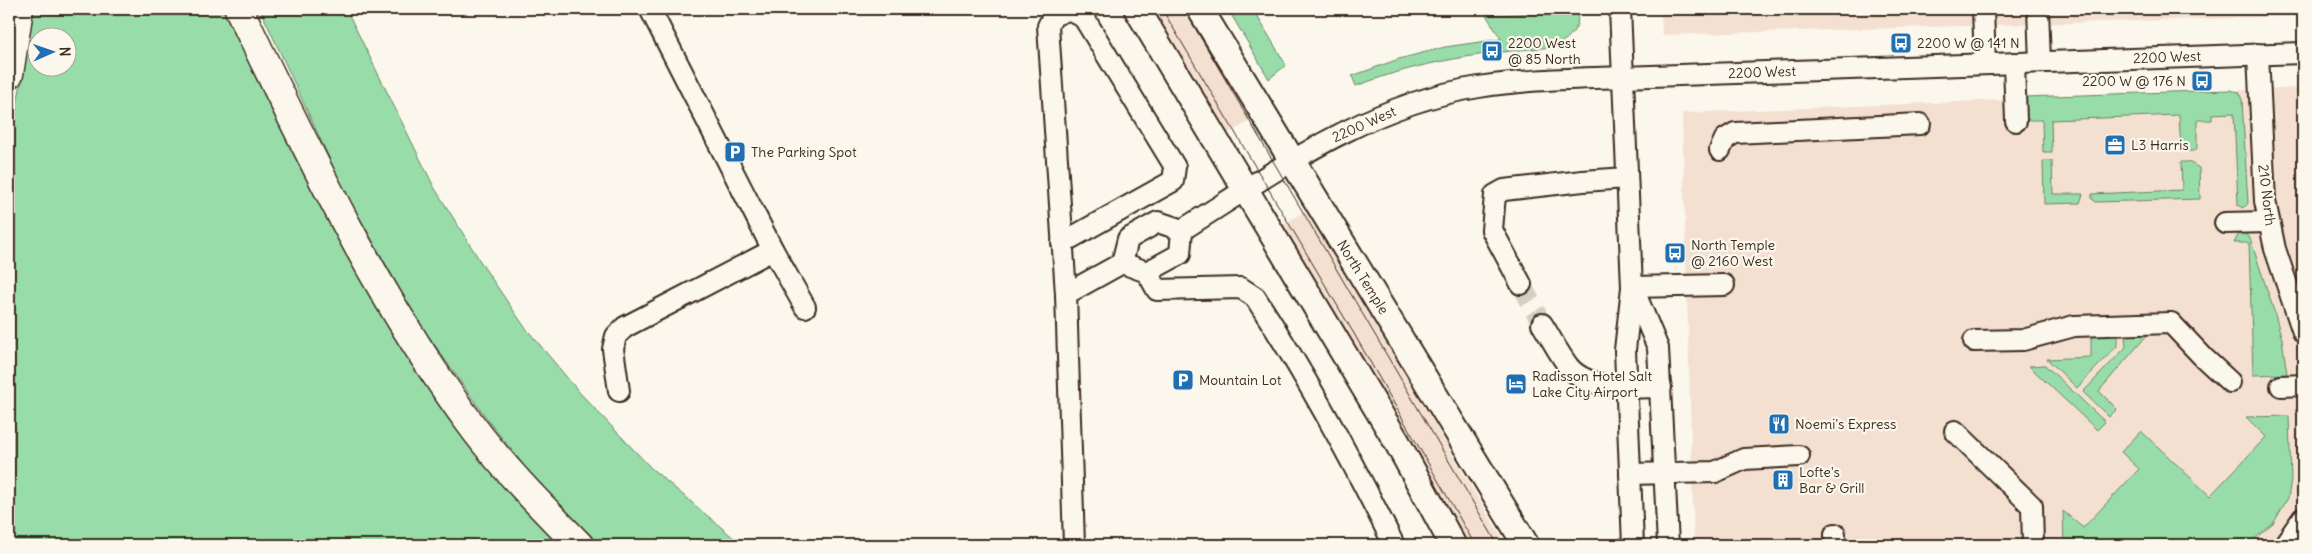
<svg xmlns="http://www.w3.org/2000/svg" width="2312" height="554" font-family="Delius,sans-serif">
<rect width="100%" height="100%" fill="#fbf7ec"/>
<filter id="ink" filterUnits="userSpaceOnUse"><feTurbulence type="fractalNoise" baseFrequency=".02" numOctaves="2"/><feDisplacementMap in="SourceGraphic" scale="10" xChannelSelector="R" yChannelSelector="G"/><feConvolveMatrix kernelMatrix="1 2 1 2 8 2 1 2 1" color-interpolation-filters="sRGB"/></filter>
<g filter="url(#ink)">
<g fill="#f3e0d1">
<path d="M1153,9H1189L1254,119L1227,134Z"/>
<path d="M1661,9H2303V16L1662,35Z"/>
<path d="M2303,88V545H1694L1682,113Z"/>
<path d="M1308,209L1455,459L1506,545H1465L1281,226Z"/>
</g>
<g fill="#98dda9" stroke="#6a8464" fill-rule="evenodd">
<path d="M32,9H228C286,134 343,261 419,376C459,437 508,493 558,545H9V144L25,63ZM38,38H68V68H38Z"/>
<path d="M260,9H346L434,187L485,269L524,326L579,392L651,468L742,545H601L538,483L490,423L419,323L344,190Z"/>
<path d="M1228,9H1253L1286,65L1269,79Z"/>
<path d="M1576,12C1583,28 1567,40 1554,47C1482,53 1425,60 1356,86L1352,76L1399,59L1445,47L1501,39L1486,15Z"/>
<path d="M2229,90L2239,92L2242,100L2248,203L2244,208L2238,205L2234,113L2212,114V120H2197V148L2195,151H2181L2179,115L2051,120L2052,152H2043L2042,120H2024V97Z"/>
<path d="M2043,161H2052L2053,194H2083L2080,203L2044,204Z"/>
<path d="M2181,162H2189L2199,168L2200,199L2096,202L2092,199V194L2182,190Z"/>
<path d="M2244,233L2250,238L2274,311L2282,339L2287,374L2253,375L2249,243H2234L2238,235Z"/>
<path d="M2091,330H2100L2101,336L2117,335V346L2077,388L2047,359L2091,357Z"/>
<path d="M2148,334L2099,391L2117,409L2109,417L2083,392L2126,347L2125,335Z"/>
<path d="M2045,365L2105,422L2097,430L2029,366Z"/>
<path d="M2289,416L2291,481L2288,498L2273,524L2247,545H2064L2063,511L2083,528L2139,469L2121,452L2141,431L2210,496L2266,437L2246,417Z"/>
</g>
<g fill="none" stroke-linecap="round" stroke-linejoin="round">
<path stroke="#d5cec3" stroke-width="20" stroke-dasharray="20 10" stroke-linecap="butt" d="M1521,284L1542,324"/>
<g stroke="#3b2a1e" stroke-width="24">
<g id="minor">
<path d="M650,9L773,250L805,307"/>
<path d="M1620,9L1632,287L1625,350L1633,545"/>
<path d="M1983,9L1985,64"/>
<path d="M2038,9L2040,62"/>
<path d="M2258,54L2265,201L2275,249L2303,332"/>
<path d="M2014,63L2016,121"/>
<path d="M1720,150L1725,139L1735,133L1920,124"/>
<path d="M1158,222L1182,230L1180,254L1147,272L1122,263L1128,239Z"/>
<path d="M2225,223L2269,222"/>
<path d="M1182,230C1276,171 1367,104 1479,87C1527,79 1575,79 1623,77L2303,53"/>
<path d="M1062,243L1173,181L1175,167L1084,18L1070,9"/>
<path d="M1147,272L1157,290L1241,288L1255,297C1307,377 1352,460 1394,545"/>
<path d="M1521,284L1492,230L1495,195L1504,190L1583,181L1627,178"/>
<path d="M1632,287L1724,285"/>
<path d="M1633,288L1658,348L1668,545"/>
<path d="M1066,294L1048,26L1053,16L1070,9"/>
<path d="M1542,324C1551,338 1559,354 1569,367C1588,390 1634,388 1661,387"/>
<path d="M1974,341L2023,340L2074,326L2171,323L2204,358L2230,382"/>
<path d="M2281,386L2303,385"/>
<path d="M619,391L613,349L616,336L625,327L773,250"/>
<path d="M1955,431L2032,506L2033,545"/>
<path d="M1630,474L1715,472L1744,459L1799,456"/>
<path d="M1835,534V545"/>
<path d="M1074,545L1066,294L1122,263"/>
<path d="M2284,545L2303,518"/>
</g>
</g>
<g stroke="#3b2a1e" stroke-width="29">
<g id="major">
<path d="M1137,9L1397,442L1453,545"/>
<path d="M1200,9L1526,545"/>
</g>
</g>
<g stroke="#3b2a1e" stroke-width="31">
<g id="highway">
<path d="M239,9C309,154 378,301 475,430C506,471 543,508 579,545"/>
<path d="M9,74L19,9"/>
</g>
</g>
<use href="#minor" stroke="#fbf7ec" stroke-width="20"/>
<use href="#major" stroke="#fbf7ec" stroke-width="25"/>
<use href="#highway" stroke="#fbf7ec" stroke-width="28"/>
<g stroke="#3b2a1e" stroke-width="1">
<path d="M1162,9L1353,332L1475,545"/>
<path d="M1184,9L1498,545"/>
</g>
</g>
</g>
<defs>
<g id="bus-square" transform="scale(1.125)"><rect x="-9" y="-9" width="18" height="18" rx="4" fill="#1f6fb2" stroke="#fbf7ec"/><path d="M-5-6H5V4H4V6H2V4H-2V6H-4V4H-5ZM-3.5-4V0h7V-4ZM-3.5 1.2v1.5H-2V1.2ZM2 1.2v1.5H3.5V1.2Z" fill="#fff"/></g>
<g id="office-square" transform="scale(1.125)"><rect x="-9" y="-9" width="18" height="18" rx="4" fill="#1f6fb2" stroke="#fbf7ec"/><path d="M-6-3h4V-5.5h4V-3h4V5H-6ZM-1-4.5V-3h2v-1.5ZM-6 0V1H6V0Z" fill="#fff"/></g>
<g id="parking-square" transform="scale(1.125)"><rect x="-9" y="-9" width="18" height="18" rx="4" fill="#1f6fb2" stroke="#fbf7ec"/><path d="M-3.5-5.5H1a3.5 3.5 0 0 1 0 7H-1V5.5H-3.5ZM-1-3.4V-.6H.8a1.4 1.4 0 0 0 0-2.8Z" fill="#fff"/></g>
<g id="hotel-square" transform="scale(1.125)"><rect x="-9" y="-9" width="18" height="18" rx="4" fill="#1f6fb2" stroke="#fbf7ec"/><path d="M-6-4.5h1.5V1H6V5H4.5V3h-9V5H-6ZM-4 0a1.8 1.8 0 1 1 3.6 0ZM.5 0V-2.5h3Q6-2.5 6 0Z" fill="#fff"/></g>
<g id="restaurant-square" transform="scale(1.125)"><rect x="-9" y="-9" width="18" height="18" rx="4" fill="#1f6fb2" stroke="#fbf7ec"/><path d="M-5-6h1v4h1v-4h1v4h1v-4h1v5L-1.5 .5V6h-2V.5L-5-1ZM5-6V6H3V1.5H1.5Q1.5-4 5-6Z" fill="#fff"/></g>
<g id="building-square" transform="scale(1.125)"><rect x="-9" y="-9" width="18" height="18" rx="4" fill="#1f6fb2" stroke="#fbf7ec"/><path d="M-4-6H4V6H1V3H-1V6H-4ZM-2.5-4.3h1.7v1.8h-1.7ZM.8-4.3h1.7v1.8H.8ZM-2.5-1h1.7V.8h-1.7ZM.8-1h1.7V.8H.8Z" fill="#fff"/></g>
</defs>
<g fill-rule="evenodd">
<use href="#bus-square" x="1901" y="43"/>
<use href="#bus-square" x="1492" y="51"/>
<use href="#bus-square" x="2202" y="81"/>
<use href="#office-square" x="2115" y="145"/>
<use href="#parking-square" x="735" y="152"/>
<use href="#bus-square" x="1675" y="253"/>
<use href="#parking-square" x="1183" y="380"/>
<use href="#hotel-square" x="1516" y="384"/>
<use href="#restaurant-square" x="1779" y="424"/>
<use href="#building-square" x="1783" y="480"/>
</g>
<g text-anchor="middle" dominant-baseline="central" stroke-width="4.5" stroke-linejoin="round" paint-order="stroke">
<g font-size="14" fill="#3b2a1e" stroke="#fbf7ec" text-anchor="start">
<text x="1508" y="43">2200 West<tspan x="1508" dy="16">@ 85 North</tspan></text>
<text x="1917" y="43">2200 W @ 141 N</text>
<text x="2186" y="81" text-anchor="end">2200 W @ 176 N</text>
<text x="2131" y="145">L3 Harris</text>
<text x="751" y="152">The Parking Spot</text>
<text x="1691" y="245">North Temple<tspan x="1691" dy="16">@ 2160 West</tspan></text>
<text x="1532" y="376">Radisson Hotel Salt<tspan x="1532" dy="16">Lake City Airport</tspan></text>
<text x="1199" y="380">Mountain Lot</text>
<text x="1795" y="424">Noemi's Express</text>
<text x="1799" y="472">Lofte's<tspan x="1799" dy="16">Bar &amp; Grill</tspan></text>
</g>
<g font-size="14" fill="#3b2a1e" stroke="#fbf7ec">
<text transform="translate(2167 57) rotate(-2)">2200 West</text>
<text transform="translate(1762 72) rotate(-2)">2200 West</text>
<text transform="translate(1364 124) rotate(-24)">2200 West</text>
<text transform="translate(2267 195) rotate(83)">210 North</text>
<text transform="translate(1363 277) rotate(58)">North Temple</text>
</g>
</g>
<rect width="2312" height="554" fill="none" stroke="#fbf7ec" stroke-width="30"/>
<rect x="15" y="15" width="2282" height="524" fill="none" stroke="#3b2a1e" stroke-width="2" filter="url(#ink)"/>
<g transform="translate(52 52) rotate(88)"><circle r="24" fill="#fbf7ec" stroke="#aea59a"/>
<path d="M0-4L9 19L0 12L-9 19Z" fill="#1f6fb2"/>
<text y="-8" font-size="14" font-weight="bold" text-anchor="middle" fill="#3b2a1e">N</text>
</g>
</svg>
